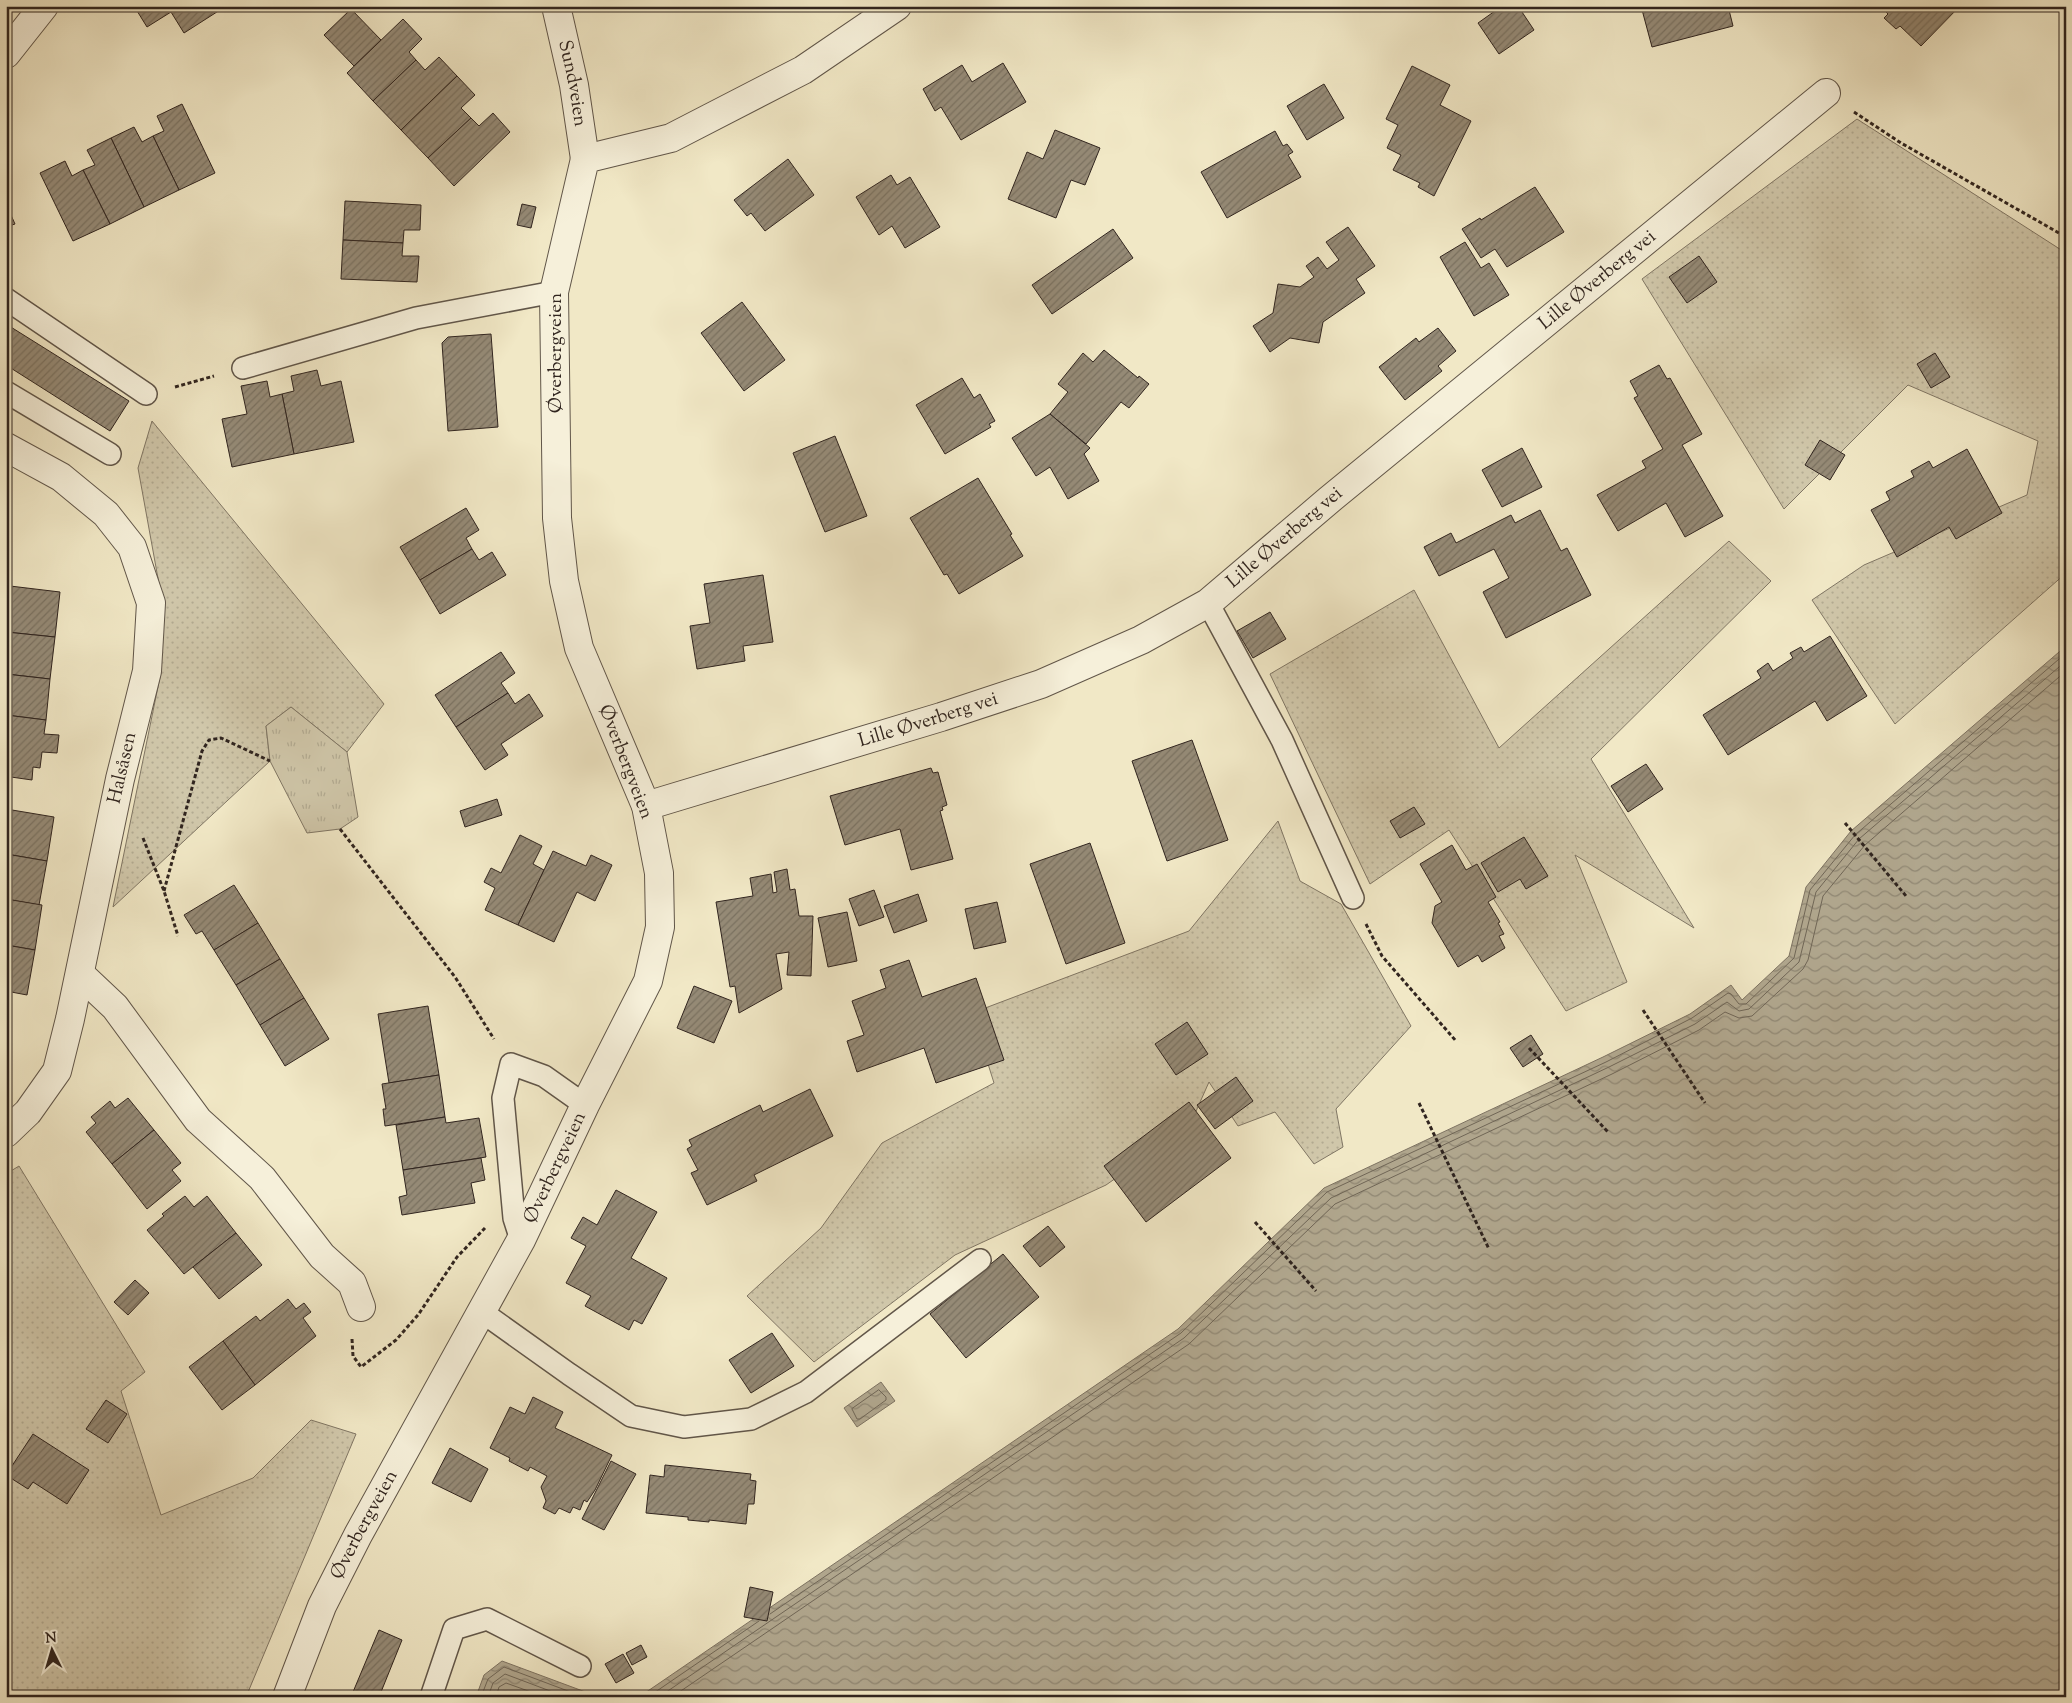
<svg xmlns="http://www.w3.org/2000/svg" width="2072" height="1703" font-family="'Sorts Mill Goudy',serif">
<defs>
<pattern id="grass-dots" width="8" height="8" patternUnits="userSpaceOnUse" patternTransform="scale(1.25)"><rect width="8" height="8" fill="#d0c7aa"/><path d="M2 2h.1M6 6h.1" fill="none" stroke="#b3ab92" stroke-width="1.8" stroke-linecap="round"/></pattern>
<pattern id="park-tufts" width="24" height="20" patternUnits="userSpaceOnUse" patternTransform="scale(1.25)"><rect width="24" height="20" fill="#d0c7aa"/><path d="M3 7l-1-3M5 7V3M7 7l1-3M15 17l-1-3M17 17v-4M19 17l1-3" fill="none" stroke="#b3ab92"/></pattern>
<pattern id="water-waves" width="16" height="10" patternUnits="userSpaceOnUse" patternTransform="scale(1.25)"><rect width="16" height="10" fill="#b0a68d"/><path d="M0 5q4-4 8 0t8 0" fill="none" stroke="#908773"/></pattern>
<pattern id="building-hatch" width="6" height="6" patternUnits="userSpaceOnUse" patternTransform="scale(1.25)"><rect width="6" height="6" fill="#958a76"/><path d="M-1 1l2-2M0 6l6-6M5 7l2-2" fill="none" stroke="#7a7160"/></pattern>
</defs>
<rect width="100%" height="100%" fill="#f1e8c6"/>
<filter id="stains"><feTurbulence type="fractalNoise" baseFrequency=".004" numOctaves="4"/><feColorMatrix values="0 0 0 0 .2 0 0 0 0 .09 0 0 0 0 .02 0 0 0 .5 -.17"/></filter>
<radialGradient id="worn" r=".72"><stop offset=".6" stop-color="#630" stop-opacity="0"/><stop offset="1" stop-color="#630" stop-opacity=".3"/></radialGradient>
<g fill="url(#grass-dots)" stroke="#807664">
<path d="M1857,119L2066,253V573L1895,724L1812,600L1864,565L2027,495L2038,441L1908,385L1784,509L1642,279Z"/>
<path d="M152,421L384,704L347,752L291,707L266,726L270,761L113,907L161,672V595L138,468Z"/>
<path d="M1729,541L1771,581L1591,759L1694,928L1575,855L1627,982L1566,1011L1449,830L1370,884L1270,674L1414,590L1499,748Z"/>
<path d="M1278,821L1300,881L1341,904L1411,1026L1336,1109L1343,1147L1314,1164L1275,1112L1238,1126L1209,1082L1189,1127L1106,1185L955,1255L814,1362L747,1296L821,1228L882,1143L994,1083L972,1013L1189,931Z"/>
<path d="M19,1166L145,1372L121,1391L161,1515L253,1478L311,1420L356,1434L246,1697H6V1174Z"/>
</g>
<path fill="url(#park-tufts)" stroke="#807664" d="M291,707L347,752L358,817L340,829L307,833L270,761L266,726Z"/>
<g fill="url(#water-waves)" stroke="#7d7261">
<path d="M2066,646V1697H639L1178,1329L1324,1188L1603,1057L1690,1014L1731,985L1742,1000L1789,956L1806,887L1851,831Z"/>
<path d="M881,1382L895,1401L857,1427L844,1408Z"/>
<path d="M502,1661L599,1697H476L484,1675Z"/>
</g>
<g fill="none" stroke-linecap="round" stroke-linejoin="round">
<g stroke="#706656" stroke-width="1">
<path d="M879,1390L886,1397V1400L860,1419H857L852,1409Z"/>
<path d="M770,1614L1181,1333L1327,1192L1606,1062L1692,1018L1728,993L1731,994L1739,1004H1746L1794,958L1810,890L1855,835L2066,653"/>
<path d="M481,1697L488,1679L504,1667L584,1697"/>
<path d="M488,1697L493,1683L505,1674L566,1697"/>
<path d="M496,1697L499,1687L506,1683L545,1697"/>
<path d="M648,1697L759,1621"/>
<path d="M659,1697L1184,1338L1331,1198L1609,1067L1695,1024L1727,1002L1739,1011L1749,1009L1799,962L1816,892L1859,839L2066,661"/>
<path d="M672,1697L1189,1344L1335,1204L1612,1074L1699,1030L1725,1012L1739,1018L1752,1016L1803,969L1808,960L1823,896L1865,845L2066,671"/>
</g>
</g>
<g fill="url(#building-hatch)" stroke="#31251f">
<path d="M134,6H217L220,10L184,33L171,12L147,27Z"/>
<path d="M1502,6H1518L1534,30L1499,54L1478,23Z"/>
<path d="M1641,6H1728L1733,26L1652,47Z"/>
<path d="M1880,6H1960L1921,46L1900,26L1896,29L1884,18L1888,14Z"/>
<path d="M351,9L381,40L354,66L324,35Z"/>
<path d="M403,19L422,39L409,52L416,60L373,101L347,73Z"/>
<path d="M439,57L457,76L401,130L373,101L416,60L425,70Z"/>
<path d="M1003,63L1026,102L961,140L941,107L935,111L923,89L962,65L972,82Z"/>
<path d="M1412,66L1450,85L1440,105L1471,121L1434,196L1418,187L1420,183L1393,170L1401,155L1387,148L1398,125L1386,119Z"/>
<path d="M457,76L475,95L461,108L471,118L428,158L401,130Z"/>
<path d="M1324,84L1344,118L1307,140L1287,106Z"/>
<path d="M182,104L215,173L179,190L153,136L164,131L157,116Z"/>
<path d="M493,113L510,132L454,186L428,158L471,118L479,126Z"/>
<path d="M134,127L142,142L153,136L179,190L144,207L111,138Z"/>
<path d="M1055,130L1100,148L1085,185L1071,180L1056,218L1008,199L1027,152L1043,159Z"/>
<path d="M1275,131L1283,146L1287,144L1293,152L1288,155L1301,177L1227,218L1201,172Z"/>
<path d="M111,138L144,207L110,224L83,170L95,165L87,150Z"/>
<path d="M788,159L814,195L765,231L751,213L747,216L734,200Z"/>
<path d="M65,161L72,176L83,170L110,224L73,241L40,173Z"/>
<path d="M891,175L897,185L910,177L940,227L905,248L892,226L879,235L856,197Z"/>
<path d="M1535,187L1564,232L1507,267L1495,249L1481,258L1462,229L1480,218L1481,220Z"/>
<path d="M345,201L421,205L420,230H404L403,243L343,240Z"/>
<path d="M6,204L15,224L6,227Z"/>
<path d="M522,204L536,207L531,228L517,225Z"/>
<path d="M1348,227L1375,266L1356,279L1365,293L1323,322L1319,343L1290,338L1270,352L1253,326L1273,313L1278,284L1300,287L1314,277L1306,266L1318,257L1327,269L1339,260L1326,242Z"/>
<path d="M1113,229L1133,258L1052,314L1032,285Z"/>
<path d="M343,240L403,243L402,256H419L417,282L341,279Z"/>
<path d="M1465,242L1481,268L1489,263L1509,295L1474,316L1440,257Z"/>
<path d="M1699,256L1717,282L1687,303L1669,277Z"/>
<path d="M742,302L785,360L744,391L701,333Z"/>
<path d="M6,324L129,401L110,431L6,365Z"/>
<path d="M1438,328L1456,351L1438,366L1442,371L1405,400L1379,367L1416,338L1419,342Z"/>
<path d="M491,334L498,427L448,431L442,343L448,337Z"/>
<path d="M1104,350L1138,378L1139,376L1149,384L1129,408L1121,402L1086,444L1050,414L1068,392L1058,384L1083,353L1093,362Z"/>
<path d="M1935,353L1950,377L1931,388L1917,364Z"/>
<path d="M1659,365L1667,379L1670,378L1702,434L1682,445L1723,516L1685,537L1666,503L1618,531L1597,495L1646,468L1642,461L1663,449L1634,398L1638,396L1630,381Z"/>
<path d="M317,370L321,386L341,381L354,442L294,454L282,394L294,391L291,376Z"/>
<path d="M962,378L974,398L980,394L995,421L989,424L991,427L945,454L916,405Z"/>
<path d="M267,381L270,397L282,394L294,454L232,467L222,419L247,414L241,386Z"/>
<path d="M1050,414L1090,448L1084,454L1099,481L1068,499L1050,467L1036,476L1012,438Z"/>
<path d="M835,436L867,516L825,532L793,453Z"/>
<path d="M1820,440L1845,455L1830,480L1805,465Z"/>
<path d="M1522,448L1542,487L1502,507L1482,470Z"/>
<path d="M1967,449L2002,513L1956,539L1949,527L1897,557L1871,510L1890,500L1886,492L1914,477L1911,471L1929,461L1933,468Z"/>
<path d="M978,478L1012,534L1010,535L1023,556L959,594L947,574L944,575L910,518Z"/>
<path d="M466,508L479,530L466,538L472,549L420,580L400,547Z"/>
<path d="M1540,510L1561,551L1567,548L1591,595L1506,638L1483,592L1509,578L1494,549L1439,576L1424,547L1451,533L1456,543L1511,515L1515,523Z"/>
<path d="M472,549L479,560L492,552L506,575L440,614L420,580Z"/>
<path d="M763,575L773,642L743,646L745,661L697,669L690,626L710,623L704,584Z"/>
<path d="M10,586L60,592L55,637L6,632Z"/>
<path d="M1270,612L1286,639L1253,658L1237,631Z"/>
<path d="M6,632L55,637L50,679L6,674Z"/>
<path d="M1830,636L1867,696L1827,721L1815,701L1728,755L1703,715L1761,678L1757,671L1768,663L1773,671L1793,658L1790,653L1801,647L1804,652Z"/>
<path d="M501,652L515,673L501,683L508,693L456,727L435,695Z"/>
<path d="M6,674L50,679L46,720L6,715Z"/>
<path d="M508,693L515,704L529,694L543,716L501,744L508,755L485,770L456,727Z"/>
<path d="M6,715L46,720L44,734L59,735L57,753L42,752L40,768L33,767L32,780L11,777L12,774L6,773Z"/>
<path d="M1192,740L1228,840L1167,861L1132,761Z"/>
<path d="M1646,764L1663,789L1628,812L1611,786Z"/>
<path d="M931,768L933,773L938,772L947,805L942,807L943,810L940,811L953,859L911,870L900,829L845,845L830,796Z"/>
<path d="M497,799L502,815L465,827L460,811Z"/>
<path d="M1414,807L1425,824L1400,838L1390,821Z"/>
<path d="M6,809L54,817L47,861L6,854Z"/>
<path d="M520,835L542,846L533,864L544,870L518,925L485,910L495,888L484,882L491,868L501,873Z"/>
<path d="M1524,837L1548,876L1526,889L1520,879L1498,892L1481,863Z"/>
<path d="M1090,843L1125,943L1066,964L1030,864Z"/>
<path d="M1452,845L1466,870L1477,864L1496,897L1488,902L1500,922L1498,923L1504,934L1499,936L1505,948L1482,962L1478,955L1458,967L1432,923L1435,906L1442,902L1420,864Z"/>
<path d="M553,851L586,866L591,855L612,865L595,901L577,892L554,942L518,925Z"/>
<path d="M6,854L47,861L39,905L6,899Z"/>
<path d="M787,869L790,890L795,889L799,916H813L811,976L787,975L789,952L776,954L782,989L739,1013L735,986L730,987L716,902L753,896L750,878L771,874L773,893L777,892L774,872Z"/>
<path d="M234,885L258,923L214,950L202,931L196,934L184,915Z"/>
<path d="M874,890L884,917L859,926L849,899Z"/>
<path d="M918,894L927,921L894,933L884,906Z"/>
<path d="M6,899L42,905L35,950L6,945Z"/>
<path d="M997,902L1006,942L974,949L965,909Z"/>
<path d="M847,912L857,961L828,967L818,918Z"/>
<path d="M258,923L280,959L236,985L214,950Z"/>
<path d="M6,945L35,950L27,995L6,991Z"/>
<path d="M280,959L304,998L260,1025L236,985Z"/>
<path d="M909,960L922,997L976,978L1004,1060L936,1083L924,1048L857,1072L847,1041L864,1035L852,1001L886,988L880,970Z"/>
<path d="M694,986L732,1001L714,1043L677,1028Z"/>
<path d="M304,998L329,1039L285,1066L260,1025Z"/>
<path d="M428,1006L439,1075L389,1083L378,1014Z"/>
<path d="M1187,1022L1208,1054L1176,1075L1155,1044Z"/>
<path d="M1531,1035L1543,1054L1523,1067L1510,1048Z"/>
<path d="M439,1075L445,1117L385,1126L383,1109H386L382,1084Z"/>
<path d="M1236,1077L1253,1101L1215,1129L1197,1105Z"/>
<path d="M810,1089L833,1136L754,1175L757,1181L707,1205L691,1173L698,1170L687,1149L692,1146L689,1140L760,1105L763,1112Z"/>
<path d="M128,1098L154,1130L112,1164L86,1132L96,1123L91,1117L110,1101L115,1108Z"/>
<path d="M1189,1102L1231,1158L1146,1222L1104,1166Z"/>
<path d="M445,1117L446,1123L479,1118L486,1157L403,1170L396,1125Z"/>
<path d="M154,1130L181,1163L172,1170L181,1181L147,1209L112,1164Z"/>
<path d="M481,1158L485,1180L471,1183L475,1203L402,1215L399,1197L407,1195L403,1170Z"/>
<path d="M616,1190L657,1212L631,1258L667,1278L642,1324L634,1320L629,1330L585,1306L591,1296L566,1283L586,1246L571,1238L583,1217L597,1225Z"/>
<path d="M185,1196L194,1207L207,1196L236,1233L184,1274L147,1230L164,1216L162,1214Z"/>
<path d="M1048,1226L1065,1247L1040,1267L1023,1246Z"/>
<path d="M236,1233L262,1265L219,1299L193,1267Z"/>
<path d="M1003,1254L1039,1297L966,1358L930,1314Z"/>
<path d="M135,1280L149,1293L128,1315L114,1302Z"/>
<path d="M288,1299L296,1309L304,1303L311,1312L303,1318L316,1336L255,1385L223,1341L256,1316L260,1321Z"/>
<path d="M772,1333L794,1366L751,1393L729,1360Z"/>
<path d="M223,1341L255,1385L222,1410L189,1367Z"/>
<path d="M533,1397L563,1412L555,1428L612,1455L595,1490L587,1502L584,1500L580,1510L573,1507L570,1513L559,1508L555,1514L543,1508L546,1501L541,1487L547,1476L530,1467L528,1471L509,1461L510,1458L490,1448L510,1407L525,1414Z"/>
<path d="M106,1400L127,1414L108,1443L86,1429Z"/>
<path d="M33,1434L89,1470L67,1504L33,1482L28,1489L6,1475Z"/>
<path d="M450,1448L488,1469L471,1502L432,1483Z"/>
<path d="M611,1461L636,1474L604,1530L582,1519Z"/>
<path d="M665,1465L751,1474L750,1480L756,1481L754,1504H748L746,1524L709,1520V1522L688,1520V1517L646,1513L650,1475L664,1477Z"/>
<path d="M750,1587L773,1592L767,1621L744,1617Z"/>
<path d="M379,1630L402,1640L379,1697H364L353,1692Z"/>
<path d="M641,1645L647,1657L632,1665L626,1653Z"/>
<path d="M623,1654L634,1673L616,1683L605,1664Z"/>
</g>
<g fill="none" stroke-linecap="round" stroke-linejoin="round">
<g stroke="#615649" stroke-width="24">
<g id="lane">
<path d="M6,299L146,394"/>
<path d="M243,368L416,318L554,292"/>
<path d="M6,392L110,454"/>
<path d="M1208,603L1282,740L1353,898"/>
<path d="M521,1240L514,1218L503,1098L511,1064L544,1076L585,1105"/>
<path d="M482,1312L569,1374L631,1416L684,1427L751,1419L806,1392L980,1260"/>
<path d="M431,1697L454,1629L487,1619L580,1666"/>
</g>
</g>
<g stroke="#615649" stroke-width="30">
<g id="street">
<path id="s1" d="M556,6L574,85L585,159"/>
<path d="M6,54L44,6"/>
<path d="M6,447L61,477L106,514L132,547L151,603L147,671L120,779L70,1019L57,1071L28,1112L6,1133"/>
<path id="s2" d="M646,806L941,717L1041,684L1141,640L1208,603L1329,500L1826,93"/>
<path d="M80,974L115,1007L198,1120L262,1178L322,1256L352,1283L361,1307"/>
<path id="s3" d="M287,1697L322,1606L358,1535L521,1240L585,1105L648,981L660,927L659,873L646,806L579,648L564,581L557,518L554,292L585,159L671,138L803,70L897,6"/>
</g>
</g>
<g stroke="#31251f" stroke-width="3" stroke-dasharray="4 2.5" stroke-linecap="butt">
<path d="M1854,112L1901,143L2066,237"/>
<path d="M175,387L214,376"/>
<path d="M1845,823L1906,896"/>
<path d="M340,829L455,977L494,1039"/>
<path d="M143,838L164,891L178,936"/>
<path d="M164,891L202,751L209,740L221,738L270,761"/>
<path d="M1366,924L1382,956L1456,1041"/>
<path d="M1643,1010L1705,1103"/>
<path d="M1529,1048L1608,1132"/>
<path d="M1419,1103L1489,1249"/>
<path d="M1255,1222L1316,1291"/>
<path d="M352,1339L353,1356L361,1367L396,1340L418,1315L457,1257L485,1228"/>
</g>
<use href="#lane" stroke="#f6f0da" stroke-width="21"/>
<use href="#street" stroke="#f6f0da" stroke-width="28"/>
</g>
<g text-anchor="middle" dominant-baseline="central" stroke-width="4" stroke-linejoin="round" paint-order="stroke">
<g font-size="19" fill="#31251f" stroke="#f6f0da">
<text stroke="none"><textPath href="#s1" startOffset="79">Sundveien</textPath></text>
<text stroke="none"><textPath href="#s2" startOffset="1105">Lille Øverberg vei</textPath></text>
<text transform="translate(556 353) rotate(-90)">Øverbergveien</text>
<text stroke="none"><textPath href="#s2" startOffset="700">Lille Øverberg vei</textPath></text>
<text stroke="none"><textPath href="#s2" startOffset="295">Lille Øverberg vei</textPath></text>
<text transform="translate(625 762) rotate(69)">Øverbergveien</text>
<text transform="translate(123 768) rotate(-77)">Halsåsen</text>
<text stroke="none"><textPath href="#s3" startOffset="594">Øverbergveien</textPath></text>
<text stroke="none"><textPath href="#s3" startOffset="189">Øverbergveien</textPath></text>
</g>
</g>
<rect width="2072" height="1703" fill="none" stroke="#f1e8c6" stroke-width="25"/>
<rect x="8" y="8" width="2057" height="1688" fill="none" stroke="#31251f" stroke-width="2.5"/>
<rect x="12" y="12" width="2047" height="1678" fill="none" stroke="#31251f"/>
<g transform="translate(52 1650) rotate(355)" stroke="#f6f0da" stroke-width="4" paint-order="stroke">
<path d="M0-4L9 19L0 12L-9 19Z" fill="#31251f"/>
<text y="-8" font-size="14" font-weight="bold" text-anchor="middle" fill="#31251f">N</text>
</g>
<rect width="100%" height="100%" filter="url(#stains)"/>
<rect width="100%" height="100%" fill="url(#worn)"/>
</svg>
